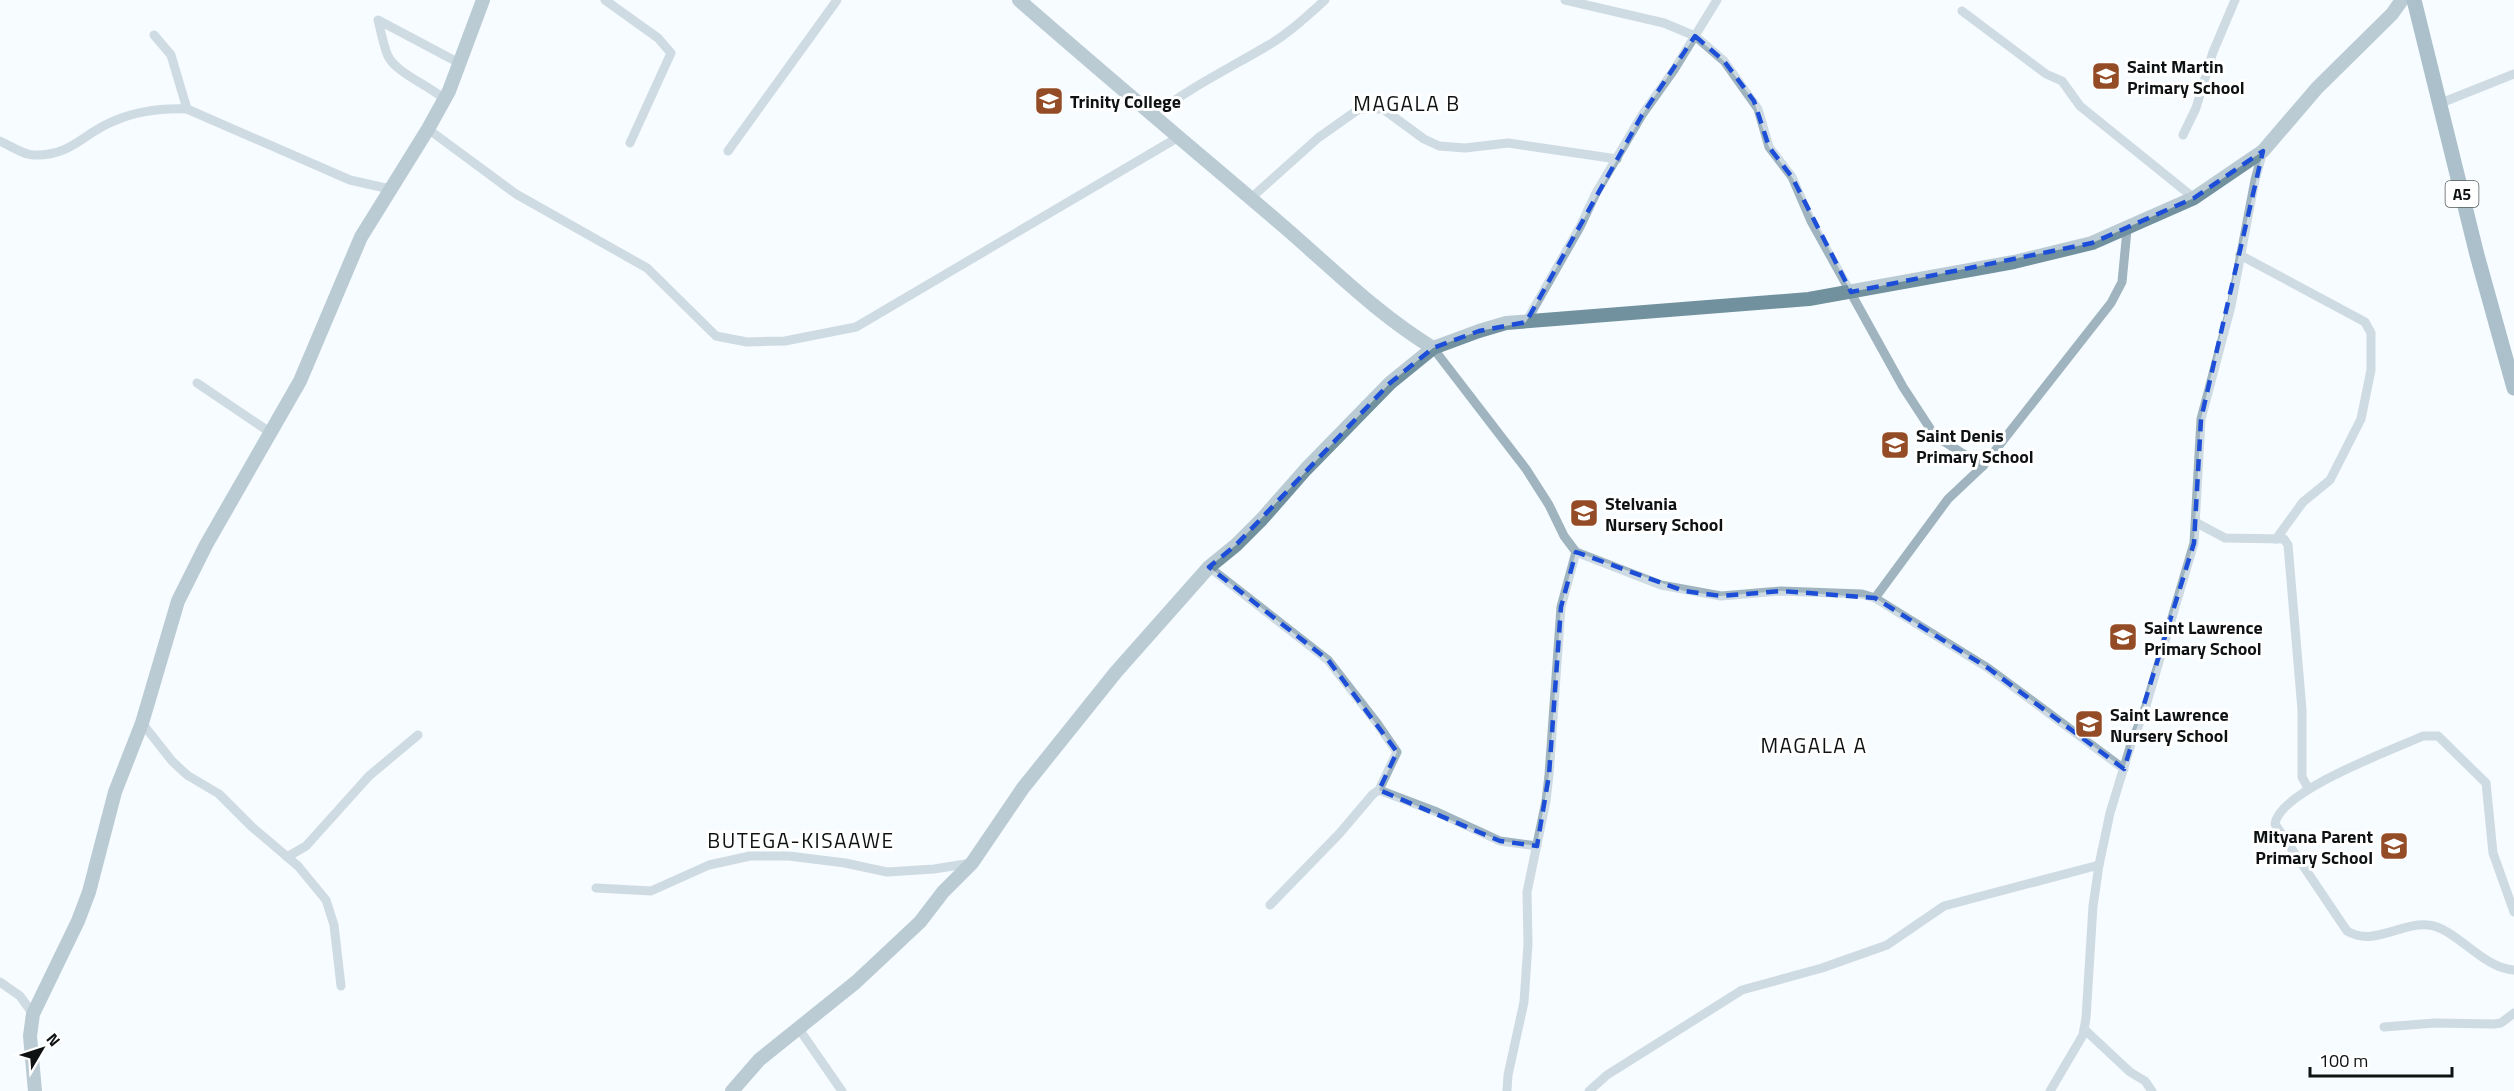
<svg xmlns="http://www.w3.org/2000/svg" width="2514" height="1091" font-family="'Titillium Web',sans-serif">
<rect width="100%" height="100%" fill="#f6fcff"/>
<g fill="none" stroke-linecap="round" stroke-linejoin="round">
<g stroke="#9fb4be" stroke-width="9">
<path d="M605,0L658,38L671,53L630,143"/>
<path d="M1565,0L1664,23L1695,36L1724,61L1758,109L1769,147L1792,177L1811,221L1903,387L1935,436L1983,466"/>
<path d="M1962,11L2046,74L2062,81L2080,106L2194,198"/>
<path d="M154,35L171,55L187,109"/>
<path d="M444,99C430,86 396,73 388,56C383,45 381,31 378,20L461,64"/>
<path d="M2441,103L2514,74"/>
<path d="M1153,116C1189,88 1228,69 1267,46C1288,34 1307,16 1325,0"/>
<path d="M428,129L516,194L647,268L716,336L747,342L785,341L856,327L1177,138"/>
<path d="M2183,135L2196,108L2213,52L2235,0"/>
<path d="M0,141C11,146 23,155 34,155C72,156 83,133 114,121C137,111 162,108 187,109L350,180L390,189"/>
<path d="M728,151L837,0"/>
<path d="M1251,198L1318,138L1359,109H1383L1424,139L1439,146L1465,148L1508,143L1617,159"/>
<path d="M2240,255L2365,322L2371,333V370L2361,419L2330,480L2303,502L2276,539"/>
<path d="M1526,322L1580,227L1596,193L1642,115L1674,70L1717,0"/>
<path d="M1433,348L1526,469L1549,505L1564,536L1576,552L1661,585L1721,596L1781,591L1862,594L1875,598L1988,668L2124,769"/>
<path d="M197,383L271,433"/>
<path d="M2197,523L2225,538L2284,539L2288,545L2302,710V777L2308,788"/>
<path d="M1209,567L1328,660L1377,723L1397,752L1379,790L1373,794L1339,834L1270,905"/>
<path d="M1875,598L1948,499L1983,466L2111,303L2122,282L2127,230"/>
<path d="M142,723L172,761L187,775L219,794L251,826L298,866L326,900L334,925L341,986"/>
<path d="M1379,790L1437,812L1500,841L1537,846"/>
<path d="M287,857L306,846L369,776L418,735"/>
<path d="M596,888L651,891L709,865L750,856H789L845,863L887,872L934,869L972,863"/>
<path d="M2514,912L2493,853L2486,783L2438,736H2423C2392,750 2279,791 2275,824L2347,931C2373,947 2401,922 2428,925C2455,927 2483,969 2514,970"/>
<path d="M0,982L20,996L33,1014"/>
<path d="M2384,1027L2435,1023L2494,1024L2501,1023L2514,1013"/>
<path d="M799,1029L842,1091"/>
<path d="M2084,1029L2130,1072L2145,1081L2152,1091"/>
<path d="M1507,1091L1508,1075L1524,1002L1528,944L1527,892L1546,801L1549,775L1561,607L1576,552"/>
<path d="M1589,1091L1607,1075L1742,990L1822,968L1887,945L1944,906L2099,865"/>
<path d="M2050,1091L2083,1035L2086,1018L2093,906L2099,865L2110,813L2131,744L2145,709L2194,543L2201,419L2231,306L2255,180L2263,151"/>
</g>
<g stroke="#72919f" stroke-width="14">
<path d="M1019,0C1106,76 1194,150 1282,225C1331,267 1377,314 1433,348"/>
<path d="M35,1091L30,1036L33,1014L78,921L89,892L115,792L142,723L178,601L206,545L300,381L361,237L428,129L449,91L483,0"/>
<path d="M732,1091L759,1060L856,982L920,922L943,892L972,863L1023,788L1116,672L1209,567L1236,545L1262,519L1306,469L1390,383L1433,348L1479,331L1506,323L1809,299L2014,262L2092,243L2194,198L2263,151L2317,88L2392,14L2402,0"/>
</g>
<path stroke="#51788a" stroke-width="15" d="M2414,0L2477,255L2514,388"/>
</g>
<path d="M0 0H2514V1091H0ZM1695,36L1724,61L1754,101L1769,147L1792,177L1851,292L2092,243L2194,198L2263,151L2201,419L2194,543L2124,769L1988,668L1875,598L1781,591L1721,596L1684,591L1576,552L1561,607L1549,775L1537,846L1500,841L1379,790L1397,752L1328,660L1209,567L1236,545L1390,383L1433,348L1479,331L1526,322L1642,115Z" fill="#f6fcff" fill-opacity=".55" fill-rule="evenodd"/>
<path fill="none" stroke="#1d4ed8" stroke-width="4.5" stroke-dasharray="12 8" stroke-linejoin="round" d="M1695,36L1724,61L1754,101L1769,147L1792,177L1851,292L2092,243L2194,198L2263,151L2201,419L2194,543L2124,769L1988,668L1875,598L1781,591L1721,596L1684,591L1576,552L1561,607L1549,775L1537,846L1500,841L1379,790L1397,752L1328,660L1209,567L1236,545L1390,383L1433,348L1479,331L1526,322L1642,115Z"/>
<defs>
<g id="school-square" transform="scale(1.5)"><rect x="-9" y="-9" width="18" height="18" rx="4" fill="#934c26" stroke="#fff"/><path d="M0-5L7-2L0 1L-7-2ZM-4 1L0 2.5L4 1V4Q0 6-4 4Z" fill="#fff"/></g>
</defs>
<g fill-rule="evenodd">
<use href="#school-square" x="2106" y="76"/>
<use href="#school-square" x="1049" y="101"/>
<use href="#school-square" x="1895" y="445"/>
<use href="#school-square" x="1584" y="513"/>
<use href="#school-square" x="2123" y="637"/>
<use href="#school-square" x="2089" y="724"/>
<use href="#school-square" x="2394" y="846"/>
</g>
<g text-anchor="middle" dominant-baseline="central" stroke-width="6" stroke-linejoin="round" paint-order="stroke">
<rect fill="#fff" stroke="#56595a" stroke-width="1.5" x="2445.5" y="181" width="33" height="26" rx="4.5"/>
<g font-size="16" font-weight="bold" fill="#0e1213">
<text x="2462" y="194">A5</text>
</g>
<g font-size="18" font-weight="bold" fill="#0e1213" stroke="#fff" text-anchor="start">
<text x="2127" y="66">Saint Martin<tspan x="2127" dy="21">Primary School</tspan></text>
<text x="1070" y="101">Trinity College</text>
<text x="1916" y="435">Saint Denis<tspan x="1916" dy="21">Primary School</tspan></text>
<text x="1605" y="503">Stelvania<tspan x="1605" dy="21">Nursery School</tspan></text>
<text x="2144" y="627">Saint Lawrence<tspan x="2144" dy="21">Primary School</tspan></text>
<text x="2110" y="714">Saint Lawrence<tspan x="2110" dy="21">Nursery School</tspan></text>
<text x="2373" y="836" text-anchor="end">Mityana Parent<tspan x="2373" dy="21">Primary School</tspan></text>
</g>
<g font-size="21" letter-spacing="1.5" fill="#0e1213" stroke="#fff">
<text x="1407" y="103">MAGALA B</text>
<text x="1814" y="745">MAGALA A</text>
<text x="801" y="840">BUTEGA-KISAAWE</text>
</g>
</g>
<g transform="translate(42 1049) rotate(51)" stroke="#ffffff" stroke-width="4.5" paint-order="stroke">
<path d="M0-4.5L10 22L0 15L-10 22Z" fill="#0e1213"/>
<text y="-9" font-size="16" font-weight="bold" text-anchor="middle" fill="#0e1213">N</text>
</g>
<path d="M2310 1067v9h142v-9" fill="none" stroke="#0e1213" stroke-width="3"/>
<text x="2319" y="1067" font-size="18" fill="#0e1213" stroke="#ffffff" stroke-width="4.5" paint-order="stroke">100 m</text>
</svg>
